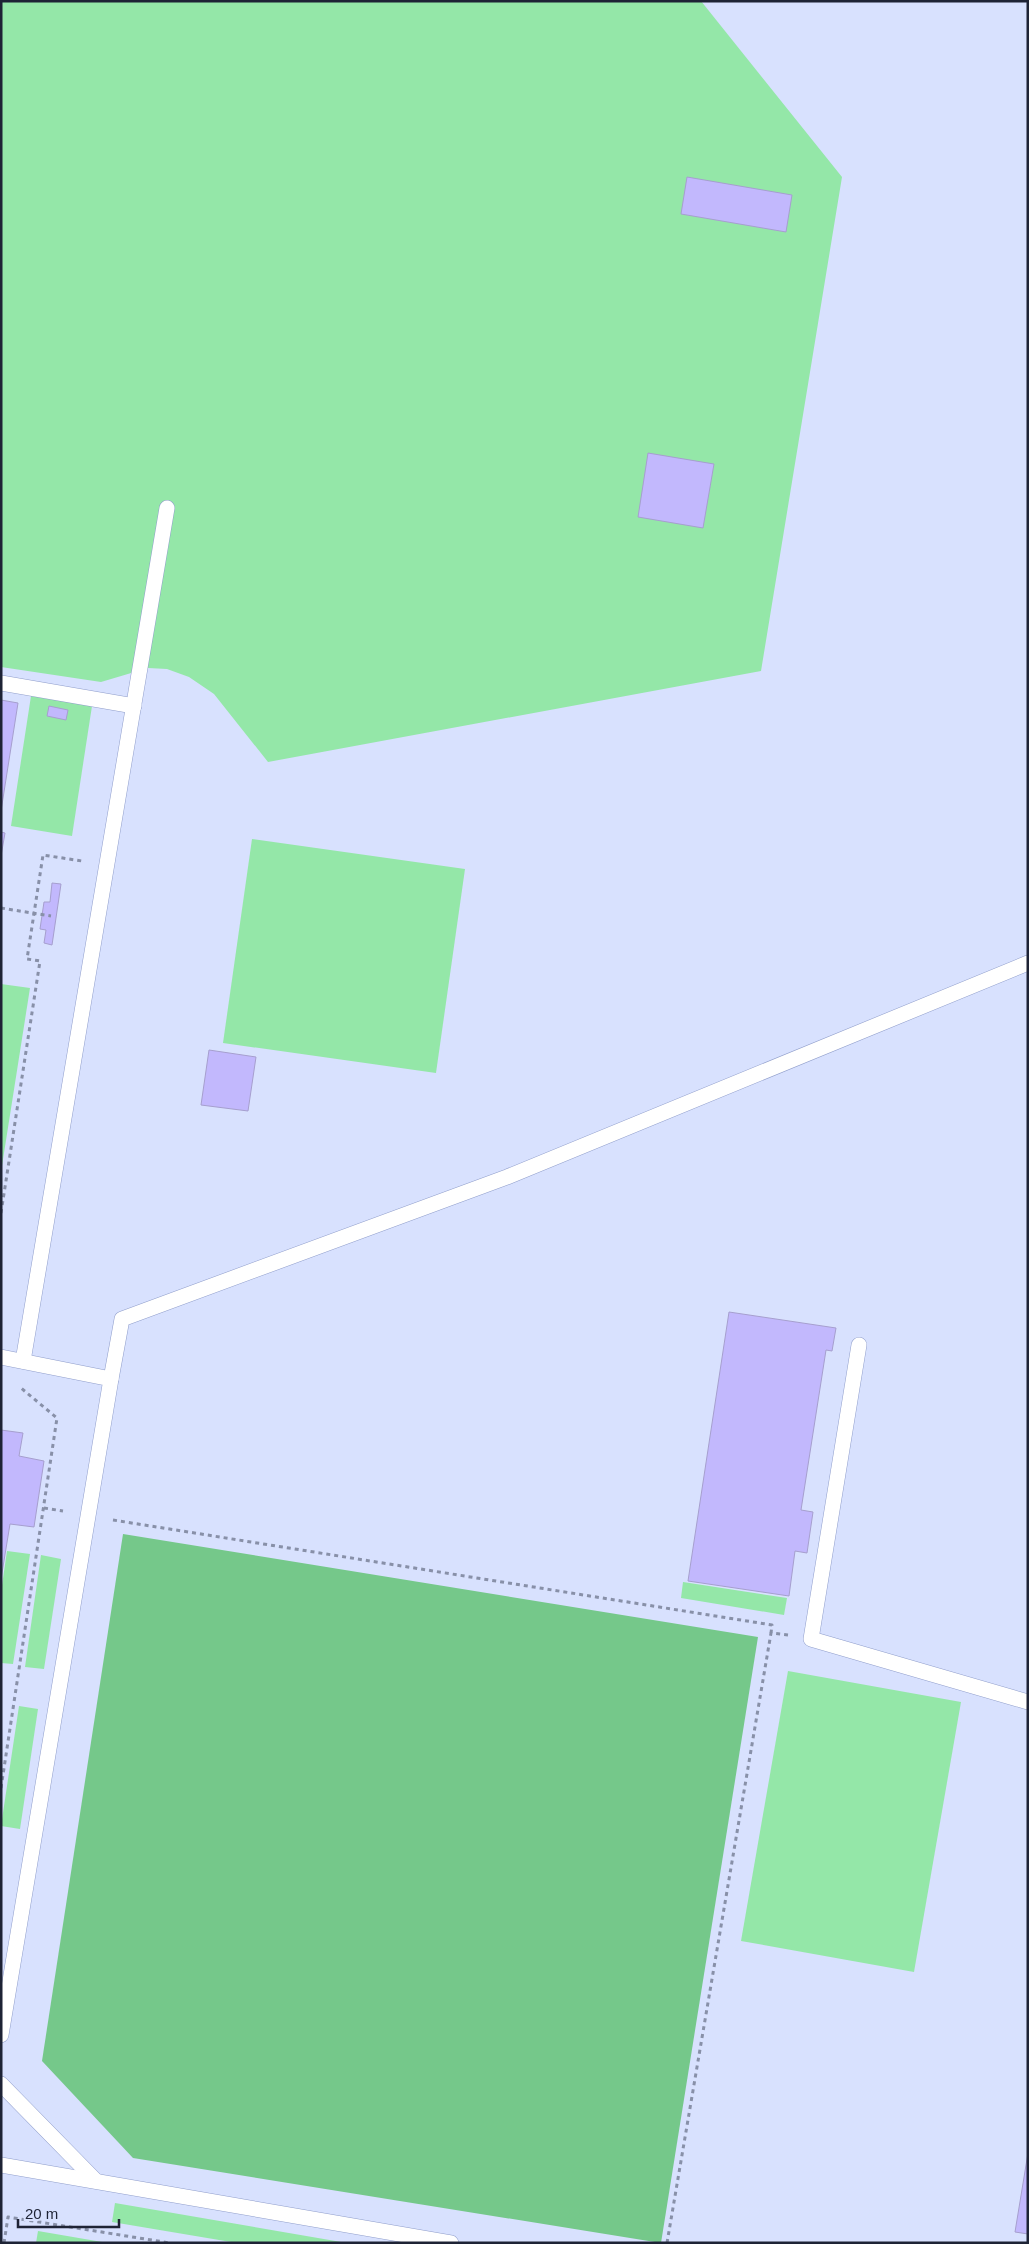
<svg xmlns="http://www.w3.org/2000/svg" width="1029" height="2244" font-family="Arial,sans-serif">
<rect width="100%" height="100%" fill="#d8e1fe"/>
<g fill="#94e7a8">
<path d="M1,1H701L842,177L761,671L268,762L214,694L189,677L167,669L148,668L101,682L1,667Z"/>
<path d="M31,696L92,706L72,836L11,826Z"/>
<path d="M252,839L465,869L436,1073L223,1043Z"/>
<path d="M1,984L30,988L1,1172Z"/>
<path d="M7,1551L30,1554L13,1664L1,1663V1592Z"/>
<path d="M41,1555L61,1559L44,1669L25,1667Z"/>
<path d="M683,1582L787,1598L784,1615L681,1598Z"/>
<path d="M788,1671L961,1702L914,1972L741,1941Z"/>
<path d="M19,1706L38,1709L20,1829L1,1826Z"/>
<path d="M115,2203L347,2243H237L112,2222Z"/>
<path d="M38,2231L108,2243H36Z"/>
</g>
<path fill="#75c88a" d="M123,1534L758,1637L661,2243L133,2158L42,2061Z"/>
<g fill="#c2b8fd" stroke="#a69fce">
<path d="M687,177L792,195L786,232L681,214Z"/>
<path d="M648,453L714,464L703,528L638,517Z"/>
<path d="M1,700L18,703L1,811Z"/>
<path d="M49,706L68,710L66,720L47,716Z"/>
<path d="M1,832L5,833L1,856Z"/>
<path d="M52,883L61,884L52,945L44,943L46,930L40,929L44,902H50Z"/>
<path d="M209,1050L256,1057L248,1111L201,1105Z"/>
<path d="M729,1312L836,1328L832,1351L826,1350L801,1510L813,1512L807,1553L795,1551L789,1596L688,1581Z"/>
<path d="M1,1430L23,1433L19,1456L44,1461L34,1527L10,1524L1,1579Z"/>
<path d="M1028,2153V2234L1015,2232Z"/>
</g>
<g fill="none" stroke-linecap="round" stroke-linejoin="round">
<g stroke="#909ecb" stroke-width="16">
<g id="lane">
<path d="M1,683L134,706"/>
<path d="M859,1345L811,1639L1028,1702"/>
<path d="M1,1357L111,1379L1,2035"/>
<path d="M23,1361L167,508"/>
<path d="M111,1379L122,1319L507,1177L1028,963"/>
<path d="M1,2084L96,2181"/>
<path d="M1,2165L451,2243"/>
</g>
</g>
<g stroke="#8890a8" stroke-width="3" stroke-dasharray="4 4" stroke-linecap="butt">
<path d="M1,908L51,916"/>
<path d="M1,1213L40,961L27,959L43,855L82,861"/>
<path d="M44,1508L63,1511"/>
<path d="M113,1520L772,1625L771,1633"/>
<path d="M1,1788L57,1418L21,1388"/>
<path d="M4,2243L8,2217L170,2243"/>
<path d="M667,2243L771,1633L788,1635"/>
</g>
<use href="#lane" stroke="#fff" stroke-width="15"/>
</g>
<rect width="1029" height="2244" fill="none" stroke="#1e2335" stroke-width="5"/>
<path d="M18 2219v8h101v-8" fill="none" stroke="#1e2335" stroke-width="2.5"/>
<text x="25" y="2219" font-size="15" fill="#1e2335" stroke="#d8e1fe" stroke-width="4" paint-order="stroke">20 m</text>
</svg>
